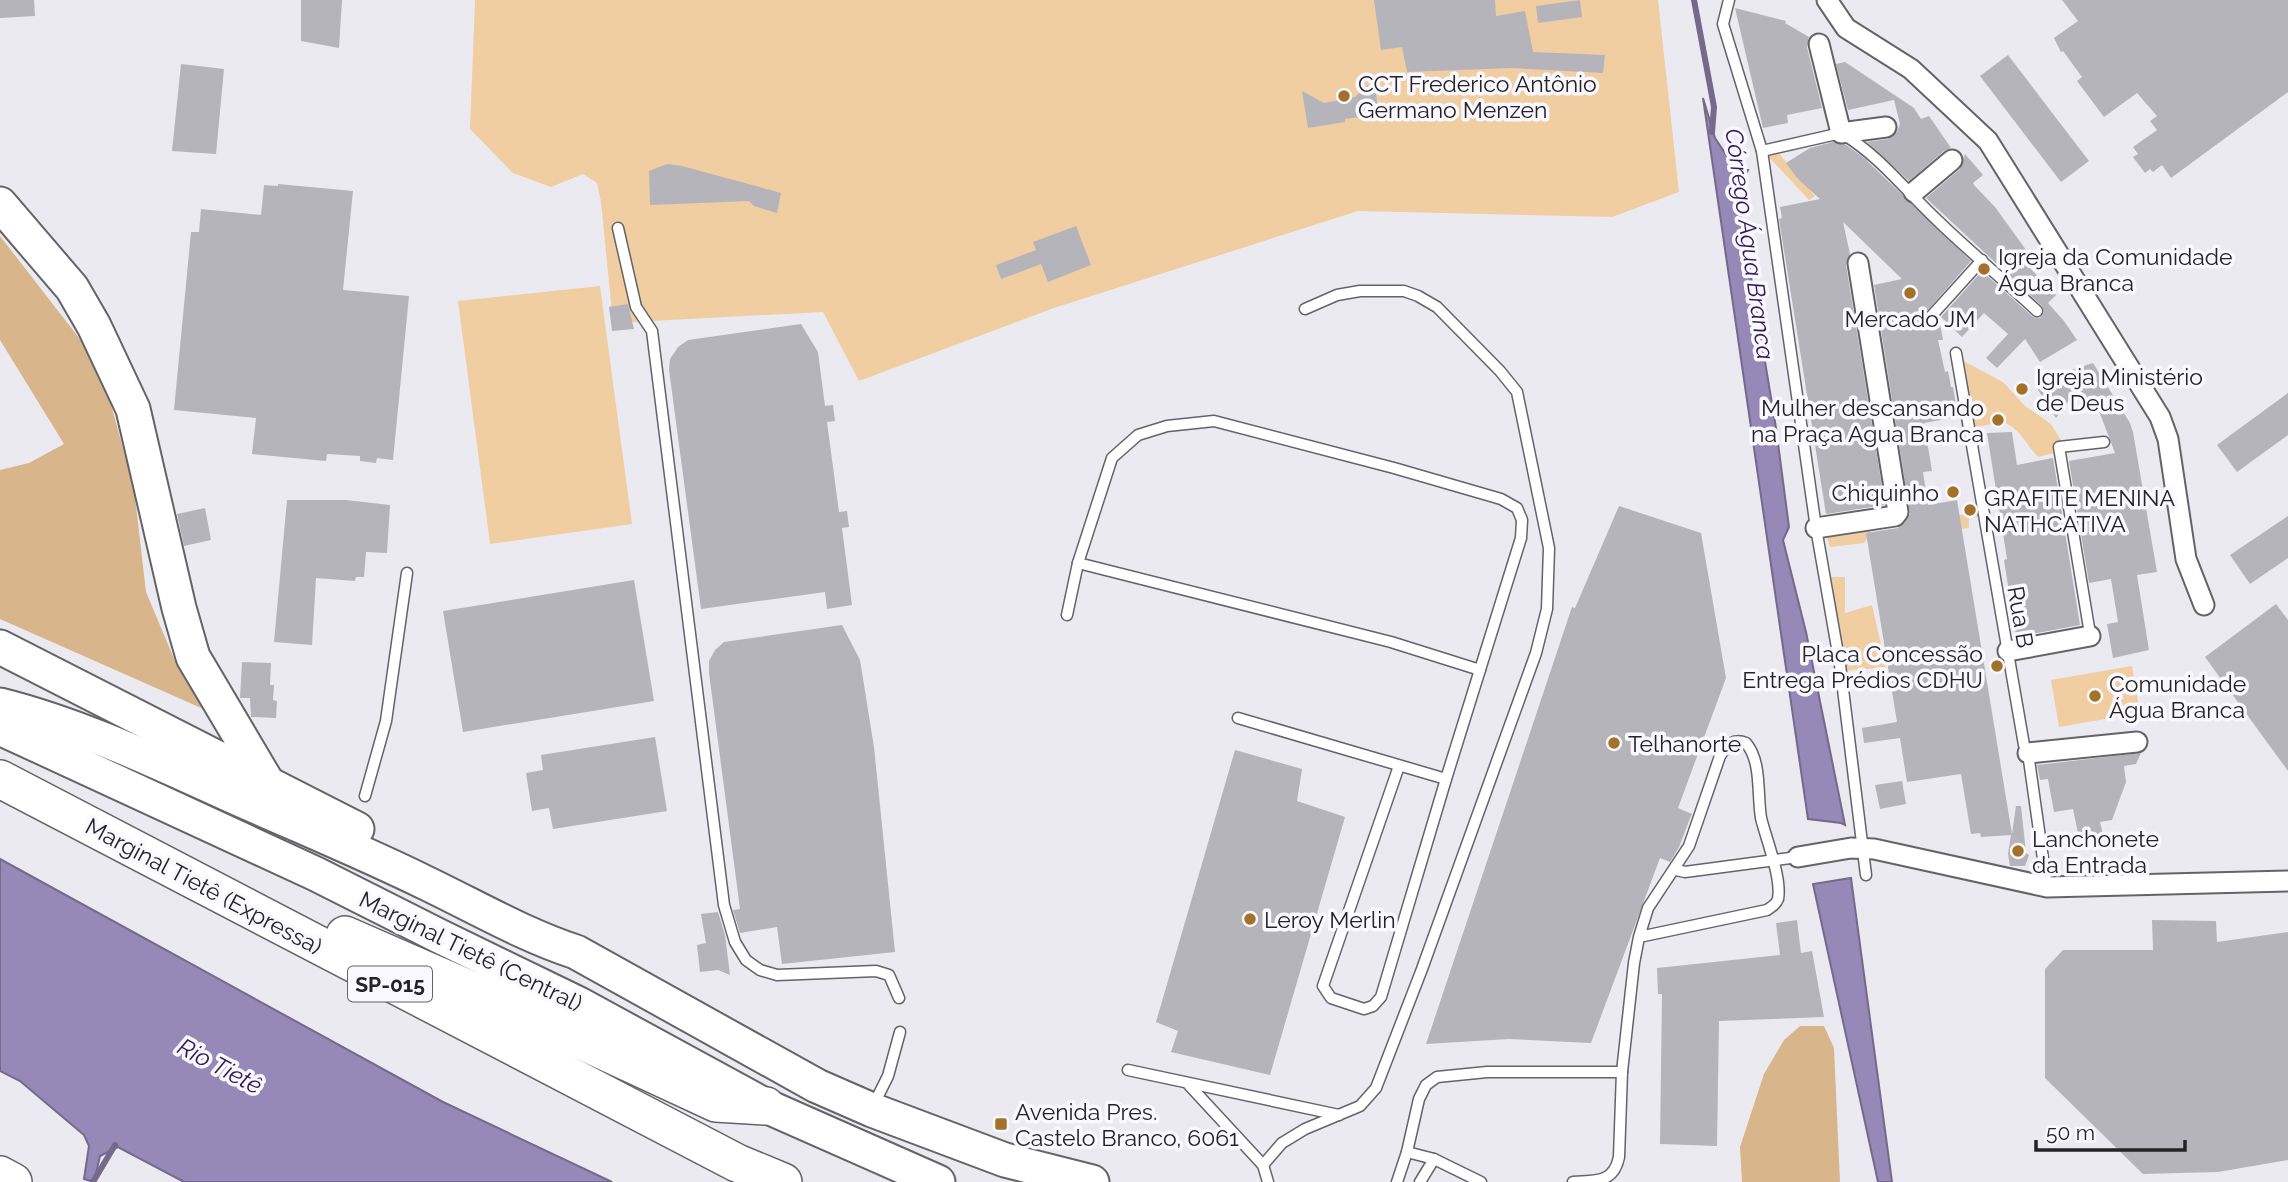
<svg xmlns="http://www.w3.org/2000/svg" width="2288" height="1182" font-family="Raleway,sans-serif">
<rect width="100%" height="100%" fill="#eceaf1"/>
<g fill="#f1cda2">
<path d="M475,0H1658L1679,192L1612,217L1358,211L1054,308L859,381L823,312L613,323L601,202L597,183L583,174L551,187L513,173L470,129Z"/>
<path d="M1776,150L1815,196L1809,200L1767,155Z"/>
<path d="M600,286L632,524L490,544L458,301Z"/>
<path d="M1954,356L2003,382L2025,406L2051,424L2065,447L2062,451L2038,457C2026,445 2020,427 2002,422L1962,430L1956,388Z"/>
<path d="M1984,511V516L1969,518V528L1918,535L1895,524L1873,528L1864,543L1830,547L1826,535L1841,515L1858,512L1900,514L1916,523Z"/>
<path d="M1828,577H1845V613L1872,605L1886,667L1843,671Z"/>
<path d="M2132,666L2140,713L2059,727L2051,680Z"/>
</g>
<g fill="#d8b58b">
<path d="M0,236L100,365L134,488L146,592L175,661L208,711L0,619V470L29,463L64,444L0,340Z"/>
<path d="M1800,1026H1824L1834,1048L1840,1182H1742L1740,1147L1764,1074L1784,1040Z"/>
</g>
<g fill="#9688b7" stroke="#746a8b" stroke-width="2">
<path d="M1703,98L1715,138L1735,168L1748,170L1737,192L1776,428L1789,527L1783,540L1806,632L1845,825L1841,823L1808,819Z"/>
<path d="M0,859L443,1102L612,1182H184L118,1147L100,1156L94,1182L84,1179L89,1146L84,1135L20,1081L0,1071Z"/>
<path d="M1851,878L1892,1182H1878L1813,884Z"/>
</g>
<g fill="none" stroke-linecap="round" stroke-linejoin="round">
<g stroke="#746a8b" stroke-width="6">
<path d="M1694,0L1714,107L1712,132"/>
<path d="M93,1182L115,1145"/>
</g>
</g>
<g fill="#b5b4ba">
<path d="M0,0H34L35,16L0,18Z"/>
<path d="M301,0H342L339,48L301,41Z"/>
<path d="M1374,0H1495L1496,16L1525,11L1533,52L1605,55L1603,73L1512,68L1407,72L1402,47L1381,50Z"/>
<path d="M1580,0L1582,17L1538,23L1536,6Z"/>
<path d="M2062,0H2288V92L2171,178L2162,165L2153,172L2150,169L2145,173L2133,157L2138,154L2133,147L2157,130L2150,121L2157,116L2137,93L2104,117L2077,81L2082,77L2063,51L2061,52L2054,38L2078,21Z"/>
<path d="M1735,8L1786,21L1785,23L1809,37L1807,47L1822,108L1787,115L1788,123L1763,128Z"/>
<path d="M2008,55L2089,161L2061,182L1980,76Z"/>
<path d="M1845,62L1914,108L1921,119L1929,116L1951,148L1944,151L1909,181L1867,142L1888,139L1897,132L1900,124L1894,100L1848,110L1836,64Z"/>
<path d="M181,64L224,69L216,154L172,151Z"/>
<path d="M1368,85L1376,94L1378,109L1359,112L1360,117L1345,119V122L1308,128L1302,91L1324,103L1355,97Z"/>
<path d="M1833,142L1846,145L1863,157L1971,261L1918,321L1920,328L1927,330L1939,318L1943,340H1938L1945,372L1948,371L1951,387H1953L1958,417L1924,423L1932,471L1923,472L1928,505L1957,500L2012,834L2016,806H2021L2026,853L2029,855L2025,866H2010L2008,854L2011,835L1981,837L1980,833L1971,834L1961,774L1907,782L1900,738L1864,743L1862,728L1897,722L1866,533L1898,528L1905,523L1910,514L1874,285L1902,279L1843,222L1850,254L1846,265L1885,505L1826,514L1779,219L1782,218L1780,207L1820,199L1797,178L1786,163L1810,148Z"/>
<path d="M1965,154L1983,175L1973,183L1974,185L1995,207L2029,254L2027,265L2056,295L2048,303L2064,321L2077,340L2040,362L2025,339L1997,368L1986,358L2008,334L1984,313L1962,337L1941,317L1982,271L2033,317L2040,318L2044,312L2042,306L1926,198L1960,169Z"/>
<path d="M667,164L682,166L781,193L777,213L754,206L749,201L650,205L649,171Z"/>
<path d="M278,184L353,191L343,290L409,296L393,460L377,458L376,463L360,461V456L327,454L326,461L252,454L256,418L174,410L191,232H199L201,209L261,215L264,185L278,186Z"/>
<path d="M1076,226L1091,265L1048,282L1041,264L1001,279L996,265L1036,250L1033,242Z"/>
<path d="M628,304L634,329L612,331L609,307Z"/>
<path d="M801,324L818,352L825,406L833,405L835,421L827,422L839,512L847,511L849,527L842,528L852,605L827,609L825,592L701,609L669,370L670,359L678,347L688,340Z"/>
<path d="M2093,363L2130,423L2133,432L2157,572L2137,575L2149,650L2113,658L2107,624L2118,622L2111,579L2089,583L2069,461L2115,453L2094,398L2070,399L2056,418L2038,390L2052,380L2050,377Z"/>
<path d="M2288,393V435L2237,472L2217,445Z"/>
<path d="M2012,432L2017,465L2053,458L2080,625L2016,637L2004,560L2007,559L1987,433Z"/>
<path d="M287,500H346L390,505L387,553L366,552L364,577H356L355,581L316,578L312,645L274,642Z"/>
<path d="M1619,506L1701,533L1726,678L1678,808L1692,814L1691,816L1679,847L1670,862L1660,858L1591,1043L1509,1039L1426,1044L1572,607L1575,608Z"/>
<path d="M205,508L211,540L184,546L177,514Z"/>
<path d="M2288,516V558L2250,584L2230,555Z"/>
<path d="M634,580L654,701L463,732L443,611Z"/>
<path d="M2276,604L2288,620V771L2205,657Z"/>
<path d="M842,625L860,660L874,747L895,952L782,964L777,927L740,933L733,910L740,909L709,673V661L715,650L724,642Z"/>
<path d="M242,662L271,663L270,685H274L273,700L277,701L276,718L251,717L250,698H240Z"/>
<path d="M655,737L667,811L553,829L549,808L532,811L526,773L543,770L541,755Z"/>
<path d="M1235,750L1302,769L1297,801L1345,817L1270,1075L1171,1052L1178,1031L1156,1022Z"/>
<path d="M2141,753L2136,764L2124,766L2126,782L2112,820L2100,822L2104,839L2080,843L2073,809L2054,812L2048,779L2040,780L2037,765Z"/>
<path d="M1902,781L1906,804L1880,809L1875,785Z"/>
<path d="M718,912L725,935L730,975L718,970L700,972L697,945L706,943L701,914Z"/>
<path d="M1797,920L1801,953L1812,951L1824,1017L1719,1021L1717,1146L1660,1144L1662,994H1658L1657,968L1780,955L1776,923Z"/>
<path d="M2152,920L2216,921L2217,942L2288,932V1160L2218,1172L2143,1174L2045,1078V969L2063,950H2153Z"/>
</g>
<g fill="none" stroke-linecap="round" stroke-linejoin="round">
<g stroke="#646368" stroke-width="13">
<g id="service">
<path d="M1729,0L1723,24L1762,151L1816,528L1840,665L1866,875"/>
<path d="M1762,151L1841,133C1879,155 1905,190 1937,220C1969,251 2004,280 2037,311"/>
<path d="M618,228L636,307L652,331L724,905L735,942L746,960L760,970L777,975L876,971L889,975L899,998"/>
<path d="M1925,323L1982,260"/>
<path d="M1956,353L2024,745L2028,753L2047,887"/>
<path d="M1078,563L1391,642L1480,670"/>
<path d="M1067,615L1078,563L1112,458L1138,435L1167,426L1214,421L1394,468L1501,499L1517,508L1522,520L1521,538L1446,779L1381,997L1373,1006L1364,1009L1331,998L1323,986L1399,766"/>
<path d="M2091,640L2059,447L2104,442"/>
<path d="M1238,718L1446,779"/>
<path d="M365,796L386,721L407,573"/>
<path d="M1676,870L1685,872L1798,857"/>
<path d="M1128,1070L1339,1115"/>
<path d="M1189,1085L1263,1165L1268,1182"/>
<path d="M873,1106L888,1076L900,1032"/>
<path d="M1407,1152L1434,1159L1481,1182"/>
<path d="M1263,1165L1282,1143L1305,1129L1360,1106L1376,1088L1422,969L1536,653L1547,609L1549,548L1517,392L1500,371L1437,307L1418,296L1404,291H1360L1337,295L1305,309"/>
<path d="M1397,1182L1407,1152L1419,1099L1426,1085L1437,1077L1487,1072H1622"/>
<path d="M1420,1182L1434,1159"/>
<path d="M1573,1182C1598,1181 1614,1182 1619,1157L1622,1072L1634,963L1639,937L1648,908L1689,846L1720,756C1727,745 1733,738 1746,743C1762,762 1757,794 1761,818C1766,839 1782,878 1778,899C1776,905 1771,907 1767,910L1639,937"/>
</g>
</g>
<g stroke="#646368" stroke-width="23">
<g id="minor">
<path d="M1827,0L1846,28L1911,69L1988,141L2160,417L2168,439L2186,559L2204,605"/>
<path d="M1819,44L1841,133L1886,127"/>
<path d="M1914,192L1952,160"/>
<path d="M1816,528L1895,516L1898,512L1858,263"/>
<path d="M2008,651L2090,636"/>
<path d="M2028,753L2137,742"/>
<path d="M1798,857L1851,848L1874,849L2047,887L2288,881"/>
</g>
</g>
<g stroke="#646368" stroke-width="37">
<g id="trunk">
<path d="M0,204L72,288L94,326L133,409L179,608L193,657L267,782"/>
<path d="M0,647L357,829"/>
<path d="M0,705C80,725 157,762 232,796C297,825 363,852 426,883C476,907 524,935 576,952L817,1086L872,1110L1005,1160L1092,1182"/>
<path d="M0,728L316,874L439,936L579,1004L766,1106L938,1182"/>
</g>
</g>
<g stroke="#646368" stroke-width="40">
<g id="motorway">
<path d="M0,779L737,1163L783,1182"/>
<path d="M345,935L496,1001L716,1103L766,1106"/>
<path d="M0,1175L13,1182"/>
</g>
</g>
<use href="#service" stroke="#fff" stroke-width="10"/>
<use href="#minor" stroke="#fff" stroke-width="19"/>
<use href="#trunk" stroke="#fff" stroke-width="33"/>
<use href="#motorway" stroke="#fff" stroke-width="37"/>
</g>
<g fill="#a47129" stroke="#f9f8fe" stroke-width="2.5">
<circle cx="1344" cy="96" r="7"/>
<circle cx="1984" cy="269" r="7"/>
<circle cx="1910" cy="293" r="7"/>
<circle cx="2022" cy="389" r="7"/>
<circle cx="1998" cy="420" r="7"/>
<circle cx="1953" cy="492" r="7"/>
<circle cx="1970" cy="510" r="7"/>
<circle cx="1997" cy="666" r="7"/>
<circle cx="2095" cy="696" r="7"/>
<circle cx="1614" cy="743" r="7"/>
<circle cx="2018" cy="851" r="7"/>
<circle cx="1250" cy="919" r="7"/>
<rect x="994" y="1117" width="14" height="14" rx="3.5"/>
</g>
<g text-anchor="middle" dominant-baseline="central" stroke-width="7" stroke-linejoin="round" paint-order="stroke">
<rect fill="#f9f8fe" stroke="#646366" stroke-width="2" x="348" y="966.5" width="84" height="35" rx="5"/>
<g font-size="21" font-weight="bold" fill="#242325">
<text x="390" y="984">SP-015</text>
</g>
<g font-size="23" fill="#242325" stroke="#f9f8fe" text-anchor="start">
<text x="1358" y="83">CCT Frederico Antônio<tspan x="1358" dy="26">Germano Menzen</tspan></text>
<text x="1998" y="256">Igreja da Comunidade<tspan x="1998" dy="26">Água Branca</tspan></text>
<text x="1910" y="318" text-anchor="middle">Mercado JM</text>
<text x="2036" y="376">Igreja Ministério<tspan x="2036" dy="26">de Deus</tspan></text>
<text x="1984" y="407" text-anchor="end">Mulher descansando<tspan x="1984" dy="26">na Praça Agua Branca</tspan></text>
<text x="1939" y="492" text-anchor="end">Chiquinho</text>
<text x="1984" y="497">GRAFITE MENINA<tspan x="1984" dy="26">NATHCATIVA</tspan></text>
<text x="1983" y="653" text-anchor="end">Placa Concessão<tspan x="1983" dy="26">Entrega Prédios CDHU</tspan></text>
<text x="2109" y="683">Comunidade<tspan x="2109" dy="26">Água Branca</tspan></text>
<text x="1628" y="743">Telhanorte</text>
<text x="2032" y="838">Lanchonete<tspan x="2032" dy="26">da Entrada</tspan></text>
<text x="1264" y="919">Leroy Merlin</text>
<text x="1015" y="1111">Avenida Pres.<tspan x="1015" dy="26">Castelo Branco, 6061</tspan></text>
</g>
<g font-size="23" fill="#242325" stroke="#f9f8fe">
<text transform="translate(2021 617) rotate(80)">Rua B</text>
<text transform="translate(204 886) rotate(28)">Marginal Tietê (Expressa)</text>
<text transform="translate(471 951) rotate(26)">Marginal Tietê (Central)</text>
</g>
<g font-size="24" font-style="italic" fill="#311a53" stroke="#f9f8fe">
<text transform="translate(1750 244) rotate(82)">Córrego Água Branca</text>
<text transform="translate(220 1066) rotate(28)">Rio Tietê</text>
</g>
</g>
<path d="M2036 1140v10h149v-10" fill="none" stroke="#242325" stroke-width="3.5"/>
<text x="2046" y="1140" font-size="21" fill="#242325" stroke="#f9f8fe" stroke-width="5" paint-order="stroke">50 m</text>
</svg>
